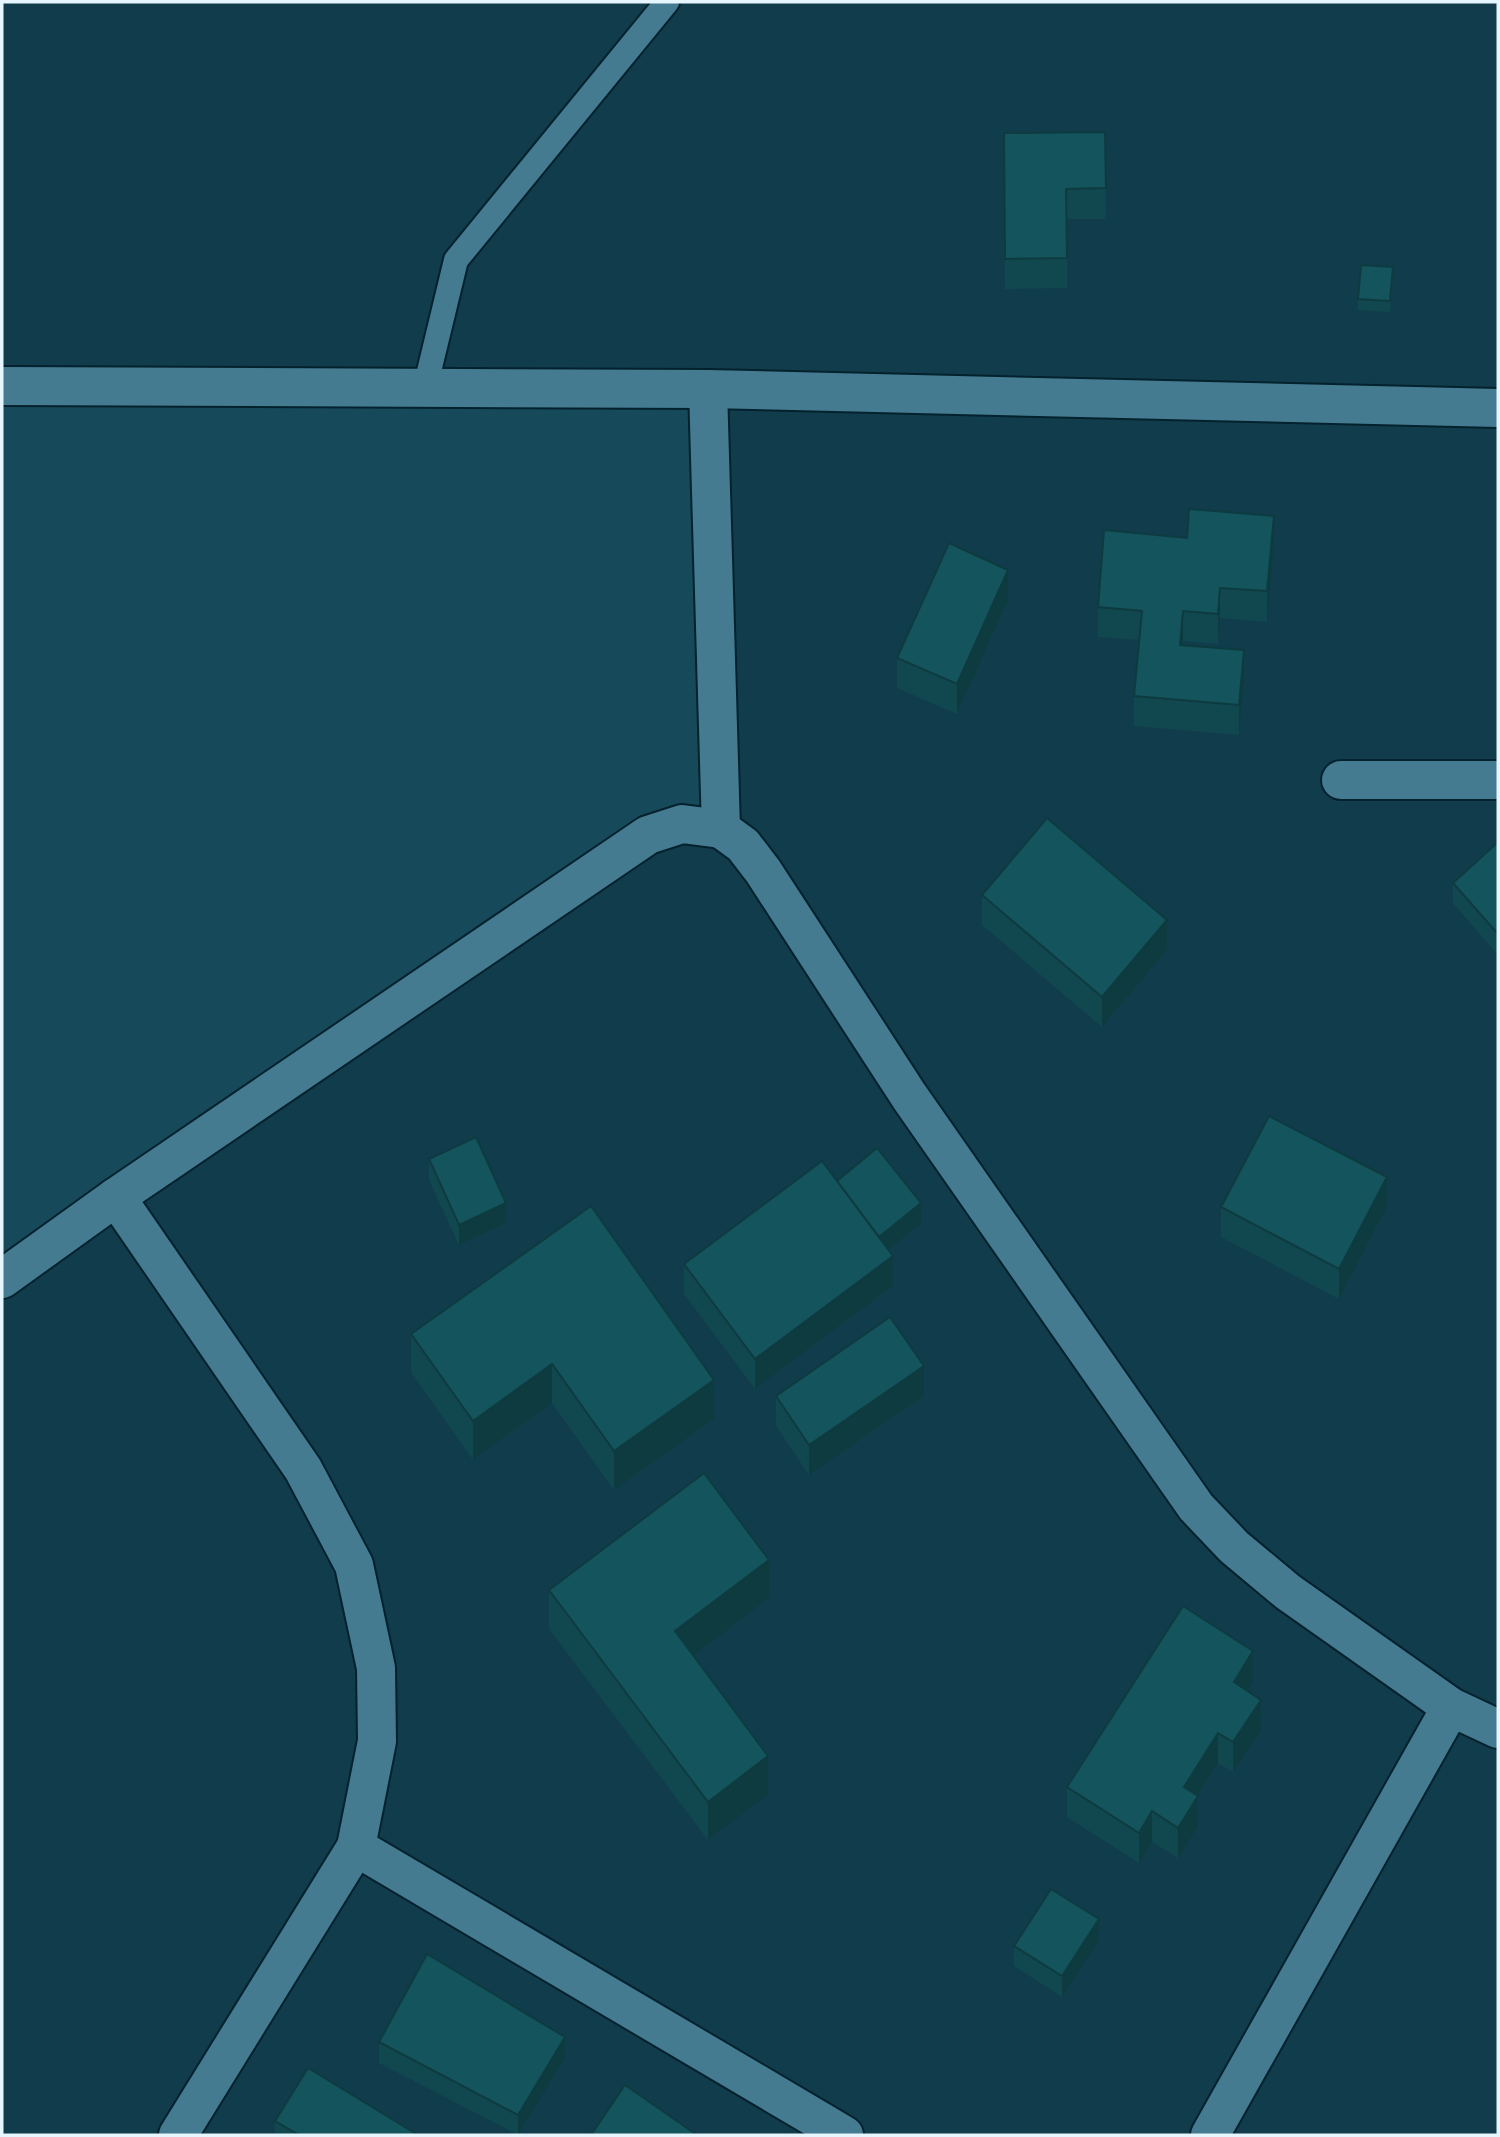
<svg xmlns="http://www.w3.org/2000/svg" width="1500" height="2137" font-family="'Noto Serif',serif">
<rect width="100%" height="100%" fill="#113c4c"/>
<path fill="#164a5b" d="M2,374L708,389L721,829L682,824L2,1279Z"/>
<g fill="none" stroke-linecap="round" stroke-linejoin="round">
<g stroke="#04222d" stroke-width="28">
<path id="lane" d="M425,388L456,260L667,2"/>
</g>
<g stroke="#04222d" stroke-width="42">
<g id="street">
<path d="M2,386L708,389L1498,408"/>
<path d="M708,389L721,829L743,845L763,871L909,1096L1196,1507L1234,1547L1288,1592L1451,1707L1498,1729"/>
<path d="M1341,780H1498"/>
<path d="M116,1197L303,1469L354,1565L376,1668L377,1741L356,1847L844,2135"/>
<path d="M2,1279L116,1197L648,835L682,824L721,829"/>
<path d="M178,2135L356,1847"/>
<path d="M1210,2135L1451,1707"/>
</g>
</g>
<use href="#lane" stroke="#447b91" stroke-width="24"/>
<use href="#street" stroke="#447b91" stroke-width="38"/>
</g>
<g fill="#11484f">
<path d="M1105,132L1106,219H1067V288L1005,289L1004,133Z"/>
<path d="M1393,278L1390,312L1358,310V299Z"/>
<path d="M1274,547L1267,622L1220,618L1218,644L1183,641V645L1244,680L1239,735L1134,726V696L1139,640L1098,637V607Z"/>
<path d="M1008,600L957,714L897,688V658Z"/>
<path d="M1498,842V955L1453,903V883Z"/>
<path d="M982,895L1167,950L1102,1027L982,925Z"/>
<path d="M429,1159L506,1223L459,1245L429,1180Z"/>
<path d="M837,1181L921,1224L888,1250L893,1286L755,1389L684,1294V1264Z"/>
<path d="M591,1206L714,1419L614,1490L552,1403L473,1460L411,1372V1334Z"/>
<path d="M1221,1207H1387L1339,1299L1221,1237Z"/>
<path d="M776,1396H924L809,1475L776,1426Z"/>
<path d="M549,1590L769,1598L693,1656L768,1795L708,1840L549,1629Z"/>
<path d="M1253,1681L1247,1691L1261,1730L1233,1772L1218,1763L1197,1796L1198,1827L1178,1858L1152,1842L1139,1863L1067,1817V1787Z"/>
<path d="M1099,1940L1062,1997L1014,1966V1946Z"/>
<path d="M379,2042L565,2058L518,2135L379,2063Z"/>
<path d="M275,2121L418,2135H275Z"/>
</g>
<g fill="#0e3b40">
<path d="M1274,516V547L1267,622V591Z"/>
<path d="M1008,570V600L957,714V684Z"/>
<path d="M1220,588V618L1218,644V614Z"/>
<path d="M1183,611V641L1180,675V645Z"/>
<path d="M1244,650V680L1239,735V705Z"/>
<path d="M1167,920V950L1102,1027V997Z"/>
<path d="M1387,1177V1207L1339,1299V1269Z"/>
<path d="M506,1203V1223L459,1245V1225Z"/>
<path d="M921,1203V1224L874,1261V1241Z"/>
<path d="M893,1256V1286L755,1389V1359Z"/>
<path d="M552,1364V1403L473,1460V1421Z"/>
<path d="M924,1366V1396L809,1475V1445Z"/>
<path d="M714,1380V1419L614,1490V1451Z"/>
<path d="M769,1560V1598L675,1670V1631Z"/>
<path d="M1253,1651V1681L1234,1712V1682Z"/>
<path d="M1261,1700V1730L1233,1772V1742Z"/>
<path d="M1218,1733V1763L1184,1817V1787Z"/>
<path d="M768,1756V1795L708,1840V1802Z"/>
<path d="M1198,1796V1827L1178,1858V1828Z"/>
<path d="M1152,1811V1842L1139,1863V1833Z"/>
<path d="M1099,1919V1940L1062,1997V1976Z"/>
<path d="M565,2037V2058L518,2135V2115Z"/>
</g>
<g fill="#14545c" stroke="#0e3b40" stroke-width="2">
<path d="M1105,132L1106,188L1066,189L1067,258L1005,259L1004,133Z"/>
<path d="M1361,265L1393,267L1390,301L1358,299Z"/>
<path d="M1189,509L1274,516L1267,591L1220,588L1218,614L1183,611L1180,645L1244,650L1239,705L1134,696L1142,611L1098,607L1104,530L1187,538Z"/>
<path d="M949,543L1008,570L957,684L897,658Z"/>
<path d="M1047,818L1167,920L1102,997L982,895Z"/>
<path d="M1498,842V934L1453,883Z"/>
<path d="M1269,1116L1387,1177L1339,1269L1221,1207Z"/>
<path d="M476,1137L506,1203L459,1225L429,1159Z"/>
<path d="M877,1148L921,1203L879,1237L837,1181Z"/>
<path d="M822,1161L893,1256L755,1359L684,1264Z"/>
<path d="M591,1206L714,1380L614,1451L552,1364L473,1421L411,1334Z"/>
<path d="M890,1317L924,1366L809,1445L776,1396Z"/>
<path d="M704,1473L769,1560L675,1631L768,1756L708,1802L549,1590Z"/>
<path d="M1183,1606L1253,1651L1234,1682L1261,1700L1233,1742L1218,1733L1184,1787L1198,1796L1178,1828L1152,1811L1139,1833L1067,1787Z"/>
<path d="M1051,1889L1099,1919L1062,1976L1014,1946Z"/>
<path d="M427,1954L565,2037L518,2115L379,2042Z"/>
<path d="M308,2068L418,2135H299L275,2121Z"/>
<path d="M625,2085L697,2135H591Z"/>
</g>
<rect width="1500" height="2137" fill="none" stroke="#e6f6fe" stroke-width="7"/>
</svg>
